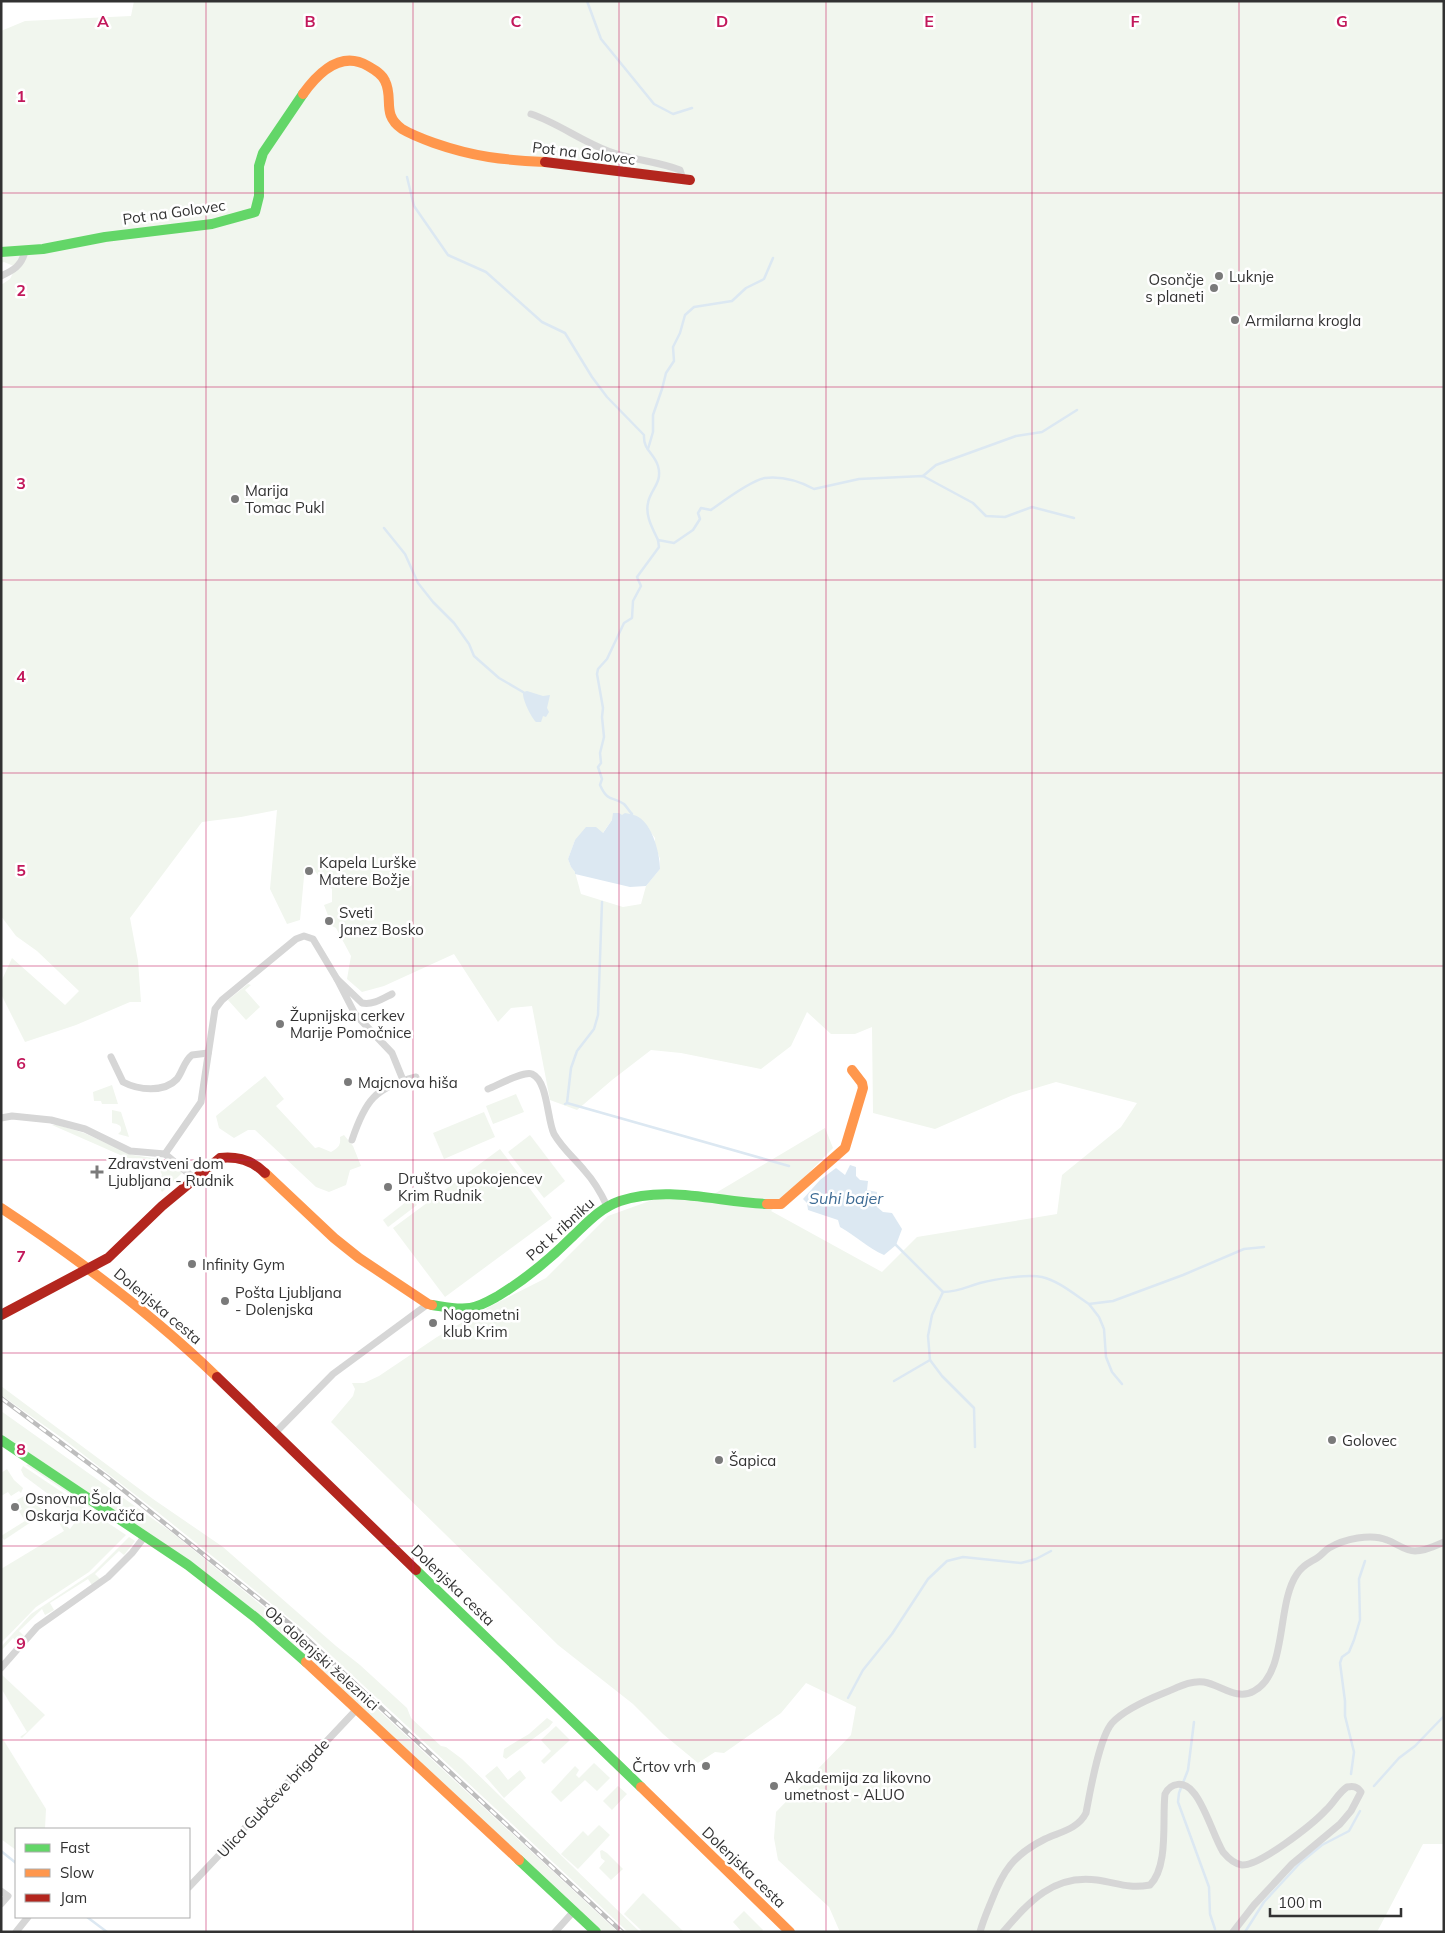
<svg xmlns="http://www.w3.org/2000/svg" width="1445" height="1933" font-family="Mulish,sans-serif">
<rect width="100%" height="100%" fill="#fff"/>
<g fill="#f1f6ee" fill-rule="evenodd">
<path d="M134,1H1444V1844H1423L1377,1932H840L829,1907L778,1860L774,1838L776,1812L851,1735L856,1707L806,1683L781,1713L724,1753L715,1752L698,1763L663,1734L633,1704L558,1645L331,1422L353,1396L355,1389L352,1383H364L379,1376L437,1337L489,1307L546,1278L608,1216L655,1199L704,1200L825,1128L833,1148L771,1211L882,1272L917,1237L1057,1214L1062,1175L1121,1127L1137,1103L1056,1082L1013,1095L935,1129L873,1113L872,1027L855,1034H831L807,1012L791,1046L761,1069L681,1053L651,1050L612,1080L577,1110L550,1100L532,1006L511,1008L498,1022L454,954L384,986L362,992L347,979L351,956L336,928L332,926L324,905L332,902V889L319,877L311,865L305,866L300,920L287,924L270,889L277,810L241,817L202,822L130,918L138,961L141,1002H130L76,1025L25,1042L1,994V982L12,958L65,1005L79,991L37,951L16,936L1,916V285L10,279L16,267L4,262L1,263V31L25,21L131,16ZM622,816L648,829L655,838V845L660,859V869L646,886L641,904L623,907L581,894L575,872L571,867L568,859L575,840L602,834L612,820Z"/>
<path d="M248,984L251,985L245,990L260,1007L246,1020L228,1000Z"/>
<path d="M265,1076L284,1099L276,1106L315,1148L319,1147L331,1152C338,1148 341,1146 340,1137L344,1135L353,1146L361,1166L350,1170L346,1185L329,1192L316,1187L255,1130H248L234,1138L219,1128L216,1116Z"/>
<path d="M112,1085L118,1104H102L101,1101H94L93,1092Z"/>
<path d="M516,1094L524,1112L493,1124L486,1106Z"/>
<path d="M112,1110L121,1112L129,1137L118,1134L121,1131C122,1125 118,1124 112,1123Z"/>
<path d="M484,1112L495,1137L444,1159L433,1133Z"/>
<path d="M52,1125H58L84,1133L133,1155L165,1160L182,1173L162,1192L156,1182L162,1175L157,1164L150,1167L149,1159L127,1158Z"/>
<path d="M530,1135L565,1181L544,1198L508,1152Z"/>
<path d="M500,1149L552,1218L445,1297L393,1228Z"/>
<path d="M411,1198L417,1205L388,1227L383,1220Z"/>
<path d="M1,1386L153,1499L223,1547L336,1646L360,1665L407,1708L411,1718L441,1746L446,1747L462,1759L640,1932H628L304,1630L160,1514L62,1438L1,1395Z"/>
<path d="M1,1411L170,1531L292,1630L618,1932H603L294,1644L259,1614L191,1562L1,1434Z"/>
<path d="M29,1464L107,1516L109,1520L26,1465Z"/>
<path d="M23,1466L126,1535L89,1572L36,1607L1,1643V1569L64,1531L59,1523L54,1519L55,1517L70,1529L79,1517L24,1476L21,1470Z"/>
<path d="M7,1469L14,1480L23,1488L21,1493L19,1491L11,1496L8,1492L1,1496V1473Z"/>
<path d="M24,1496L46,1512L4,1540L1,1536L25,1521L19,1511L22,1509L17,1500Z"/>
<path d="M129,1537L135,1541L124,1555L119,1551L95,1574L100,1579L92,1585L88,1579L50,1603L54,1610L45,1615L42,1609L19,1631L24,1636L18,1642L13,1638L1,1651V1647L31,1614L94,1572Z"/>
<path d="M2,1675L45,1715L22,1738L20,1737L27,1732L1,1688Z"/>
<path d="M547,1718L553,1722L549,1727L506,1759L503,1757L504,1749L529,1734Z"/>
<path d="M556,1726L570,1740L544,1764L541,1761L551,1751L541,1740Z"/>
<path d="M1,1736L46,1809L45,1829H16V1850L1,1839Z"/>
<path d="M594,1763L610,1778L597,1791L585,1780L561,1802L551,1792L575,1766L579,1770L576,1775L579,1778Z"/>
<path d="M497,1766L508,1780L520,1770L526,1778L504,1798L485,1776Z"/>
<path d="M618,1786L627,1794L612,1810L603,1801Z"/>
<path d="M599,1825L610,1835L578,1869L561,1854L583,1831L588,1836Z"/>
<path d="M602,1850L607,1853L623,1869L611,1880L599,1868L605,1861L601,1858L600,1851Z"/>
<path d="M643,1893L684,1932H643L624,1914Z"/>
<path d="M744,1911L763,1930L761,1932H742L733,1922Z"/>
</g>
<g fill="#dce8f2">
<path d="M527,691L543,696L550,695L547,708L549,712L546,717L543,716L541,722H536C531,717 522,699 523,692Z"/>
<path d="M613,813H619L622,815L625,813C630,814 636,815 640,818C653,827 660,854 660,869L646,886L630,887L575,874V872L571,867L568,859L575,840L586,827H596L603,833L612,820Z"/>
<path d="M850,1165L856,1167V1176L860,1180L868,1181L867,1190L877,1192V1207L883,1212L892,1213L902,1229L896,1245L884,1255C868,1248 856,1236 840,1227L838,1220L808,1210L807,1203L803,1199L820,1180L836,1168L845,1175Z"/>
</g>
<g fill="none" stroke-linecap="round" stroke-linejoin="round">
<g stroke="#dce8f2" stroke-width="2.5">
<path d="M587,1L601,39L654,104L673,114L692,108"/>
<path d="M407,177L414,206L448,255L486,272L542,322L565,333L592,377L607,397L644,435C643,450 654,453 658,466C663,483 650,490 648,503C645,516 653,529 658,540"/>
<path d="M648,449L653,432V415L662,389L666,373L674,361L673,347L680,333L685,315L694,307L732,301L746,288L764,279L773,258"/>
<path d="M923,476L936,465L1016,436L1042,432L1077,410"/>
<path d="M384,528L405,554L418,583L433,602L454,623L469,644L474,656L499,678L523,692"/>
<path d="M631,816L632,814C629,811 627,807 624,804C613,796 608,803 600,785L602,779L598,767L601,763L600,753L604,737L602,717L603,708L597,674L598,669L607,659L624,623L632,618L633,601L641,586L637,577L659,547L658,540L674,543L693,530L700,519L698,513L701,508L711,510C722,502 751,480 765,478C782,476 799,481 814,489L859,479L923,476L973,503L986,516L1005,517L1032,507L1074,518"/>
<path d="M567,1103L789,1166"/>
<path d="M565,1104L567,1103L571,1068L577,1051L594,1029L598,1015L602,902"/>
<path d="M894,1243L943,1292C958,1292 966,1287 980,1283C995,1279 1027,1274 1042,1277C1059,1281 1075,1295 1089,1304L1113,1301L1183,1275L1244,1249L1264,1247"/>
<path d="M943,1292L932,1315L928,1336L930,1360L942,1376L974,1408L975,1447"/>
<path d="M1089,1304L1099,1317L1104,1329L1106,1357L1112,1372L1122,1384"/>
<path d="M894,1381L930,1360"/>
<path d="M848,1698L863,1670L892,1634L928,1579L947,1561L963,1557L1021,1563L1036,1559L1051,1551"/>
<path d="M1194,1722L1188,1770L1179,1793L1178,1802L1209,1887L1210,1914L1215,1929"/>
<path d="M1351,1774L1354,1752L1345,1716V1701L1340,1663L1342,1657L1349,1652L1354,1640L1360,1620L1359,1579L1365,1561"/>
<path d="M1374,1786L1399,1758L1415,1746L1444,1716"/>
<path d="M1,1851L16,1863"/>
<path d="M87,1917L107,1932"/>
<path d="M1245,1932L1264,1902L1300,1863L1322,1845L1349,1831L1360,1811"/>
</g>
<g stroke="#d6d6d6" stroke-width="7">
<path d="M531,114C558,123 581,141 608,151C631,160 657,161 680,170L683,179"/>
<path d="M1,276C14,270 21,266 25,252"/>
<path d="M392,994C382,999 373,1005 362,1003L337,979L355,1014L392,1053L403,1080"/>
<path d="M111,1057L123,1082C138,1090 164,1093 177,1079C183,1071 184,1061 192,1055L208,1053"/>
<path d="M488,1089C498,1085 523,1071 532,1074C548,1081 547,1120 554,1134C562,1148 574,1158 584,1170C594,1181 601,1193 607,1206"/>
<path d="M1,1118L12,1116L51,1120L85,1129L130,1151L165,1154L195,1179"/>
<path d="M352,1140C365,1101 375,1087 416,1077"/>
<path d="M165,1154L201,1102L215,1009L222,1000L296,939L304,936L313,939L337,979"/>
<path d="M275,1433L333,1374L428,1304"/>
<path d="M1,1668L37,1627L108,1577L132,1553L145,1536"/>
<path d="M189,1887L357,1709"/>
<path d="M1,1891L8,1896L1,1904"/>
<path d="M16,1932L28,1917"/>
<path d="M555,1932L574,1911"/>
<path d="M980,1932C983,1921 987,1912 991,1902C1003,1871 1013,1855 1045,1839C1060,1832 1078,1829 1086,1813C1090,1792 1099,1738 1112,1723C1123,1711 1149,1699 1164,1693C1177,1688 1190,1680 1204,1682C1221,1685 1237,1701 1254,1691C1288,1673 1276,1604 1297,1574C1303,1565 1309,1563 1317,1558C1322,1555 1324,1551 1329,1548C1344,1539 1371,1533 1387,1540C1396,1543 1405,1551 1415,1551C1425,1551 1435,1546 1444,1542"/>
<path d="M1003,1932C1029,1902 1053,1874 1097,1880C1118,1883 1128,1889 1150,1885C1169,1866 1162,1820 1165,1794C1171,1782 1184,1781 1193,1792C1204,1803 1214,1837 1223,1852C1228,1858 1234,1864 1242,1865C1260,1866 1313,1824 1326,1810C1334,1803 1338,1793 1347,1787C1353,1786 1357,1786 1361,1792L1351,1811L1340,1824L1292,1864L1254,1905L1233,1932"/>
</g>
<g stroke="#63d668" stroke-width="10">
<path d="M1,252L43,249L105,237L212,224L255,212L259,196V166L263,153L303,94"/>
<path d="M432,1305C445,1307 457,1310 470,1308C479,1307 489,1301 498,1296C526,1279 549,1260 572,1237C587,1223 600,1208 620,1201C668,1185 718,1202 767,1204"/>
<path d="M1,1440L188,1565L256,1618L306,1662"/>
<path d="M416,1570L641,1787"/>
<path d="M519,1860L596,1932"/>
</g>
<g stroke="#ff974d" stroke-width="10">
<path d="M303,94C318,73 341,50 368,66C375,70 382,74 385,81C394,99 381,114 402,129C412,135 423,139 434,143C474,157 503,160 545,162"/>
<path d="M265,1173L334,1238L359,1258L428,1304L432,1305"/>
<path d="M767,1204H781L845,1148L863,1088L862,1083L852,1070"/>
<path d="M1,1208C77,1258 151,1313 217,1377"/>
<path d="M306,1662L519,1860"/>
<path d="M641,1787L790,1932"/>
</g>
<g stroke="#b3261e" stroke-width="10">
<path d="M545,162L690,180"/>
<path d="M1,1315L108,1258L162,1206L220,1158C238,1156 253,1161 265,1173"/>
<path d="M217,1377L416,1570"/>
</g>
<g stroke="#bebebe" stroke-width="4.5">
<path id="rail" d="M1,1398L107,1477L294,1627L622,1932"/>
</g>
<use href="#rail" stroke="#fff" stroke-width="2.5" stroke-dasharray="8" stroke-linecap="butt"/>
</g>
<path fill="none" stroke="#c2185b" stroke-width="1" stroke-opacity="0.55" d="M206,1V1932M413,1V1932M619,1V1932M826,1V1932M1032,1V1932M1239,1V1932M1,193H1444M1,387H1444M1,580H1444M1,773H1444M1,966H1444M1,1160H1444M1,1353H1444M1,1546H1444M1,1740H1444"/>
<g fill="#7a7a7a" stroke="#fff" stroke-width="2">
<circle cx="1219" cy="276" r="5"/>
<circle cx="1214" cy="288" r="5"/>
<circle cx="1235" cy="320" r="5"/>
<circle cx="235" cy="499" r="5"/>
<circle cx="309" cy="871" r="5"/>
<circle cx="329" cy="921" r="5"/>
<circle cx="280" cy="1024" r="5"/>
<circle cx="348" cy="1082" r="5"/>
<path d="M94.5 1164.5h5v5h5v5h-5v5h-5v-5h-5v-5h5z"/>
<circle cx="388" cy="1187" r="5"/>
<circle cx="192" cy="1264" r="5"/>
<circle cx="225" cy="1301" r="5"/>
<circle cx="433" cy="1323" r="5"/>
<circle cx="1332" cy="1440" r="5"/>
<circle cx="719" cy="1460" r="5"/>
<circle cx="15" cy="1507" r="5"/>
<circle cx="706" cy="1766" r="5"/>
<circle cx="774" cy="1786" r="5"/>
</g>
<g text-anchor="middle" dominant-baseline="central" stroke-width="5" stroke-linejoin="round" paint-order="stroke">
<g font-size="15" fill="#323232" stroke="#fff">
<text transform="translate(584 153) rotate(7)">Pot na Golovec</text>
<text transform="translate(174 212) rotate(-8)">Pot na Golovec</text>
<text transform="translate(560 1229) rotate(-42)">Pot k ribniku</text>
<text transform="translate(158 1306) rotate(40)">Dolenjska cesta</text>
<text transform="translate(453 1585) rotate(44)">Dolenjska cesta</text>
<text transform="translate(322 1658) rotate(42)">Ob dolenjski železnici</text>
<text transform="translate(273 1798) rotate(-47)">Ulica Gubčeve brigade</text>
<text transform="translate(744 1867) rotate(44)">Dolenjska cesta</text>
</g>
<g font-size="15" fill="#323232" stroke="#fff" text-anchor="start">
<text x="1229" y="276">Luknje</text>
<text x="1204" y="279" text-anchor="end">Osončje<tspan x="1204" dy="17">s planeti</tspan></text>
<text x="1245" y="320">Armilarna krogla</text>
<text x="245" y="490">Marija<tspan x="245" dy="17">Tomac Pukl</tspan></text>
<text x="319" y="862">Kapela Lurške<tspan x="319" dy="17">Matere Božje</tspan></text>
<text x="339" y="912">Sveti<tspan x="339" dy="17">Janez Bosko</tspan></text>
<text x="290" y="1015">Župnijska cerkev<tspan x="290" dy="17">Marije Pomočnice</tspan></text>
<text x="358" y="1082">Majcnova hiša</text>
<text x="108" y="1163">Zdravstveni dom<tspan x="108" dy="17">Ljubljana - Rudnik</tspan></text>
<text x="398" y="1178">Društvo upokojencev<tspan x="398" dy="17">Krim Rudnik</tspan></text>
<text x="202" y="1264">Infinity Gym</text>
<text x="235" y="1292">Pošta Ljubljana<tspan x="235" dy="17">- Dolenjska</tspan></text>
<text x="443" y="1314">Nogometni<tspan x="443" dy="17">klub Krim</tspan></text>
<text x="1342" y="1440">Golovec</text>
<text x="729" y="1460">Šapica</text>
<text x="25" y="1498">Osnovna Šola<tspan x="25" dy="17">Oskarja Kovačiča</tspan></text>
<text x="696" y="1766" text-anchor="end">Črtov vrh</text>
<text x="784" y="1777">Akademija za likovno<tspan x="784" dy="17">umetnost - ALUO</tspan></text>
</g>
<g font-size="16" font-style="italic" fill="#3e6c95" stroke="#fff">
<text x="846" y="1198">Suhi bajer</text>
</g>
</g>
<g font-size="16" text-anchor="middle" font-weight="bold" fill="#c2185b" stroke="#fff" stroke-width="5" stroke-linejoin="round" paint-order="stroke">
<text x="103" y="27">A</text>
<text x="310" y="27">B</text>
<text x="516" y="27">C</text>
<text x="722" y="27">D</text>
<text x="929" y="27">E</text>
<text x="1135" y="27">F</text>
<text x="1342" y="27">G</text>
<text x="21" y="102">1</text>
<text x="21" y="296">2</text>
<text x="21" y="489">3</text>
<text x="21" y="682">4</text>
<text x="21" y="876">5</text>
<text x="21" y="1069">6</text>
<text x="21" y="1262">7</text>
<text x="21" y="1455">8</text>
<text x="21" y="1649">9</text>
</g>
<rect width="1445" height="1933" fill="none" stroke="#323232" stroke-width="5"/>
<rect x="15" y="1828" width="175" height="90" fill="#ffffff" stroke="#adadad"/>
<rect x="25" y="1844" width="25" height="8" fill="#63d668" stroke="#adadad"/>
<text x="60" y="1853" font-size="15" fill="#323232">Fast</text>
<rect x="25" y="1869" width="25" height="8" fill="#ff974d" stroke="#adadad"/>
<text x="60" y="1878" font-size="15" fill="#323232">Slow</text>
<rect x="25" y="1894" width="25" height="8" fill="#b3261e" stroke="#adadad"/>
<text x="60" y="1903" font-size="15" fill="#323232">Jam</text>
<path d="M1270 1908v8h131v-8" fill="none" stroke="#323232" stroke-width="2.5"/>
<text x="1278" y="1908" font-size="15" fill="#323232" stroke="#ffffff" stroke-width="4" paint-order="stroke">100 m</text>
</svg>
